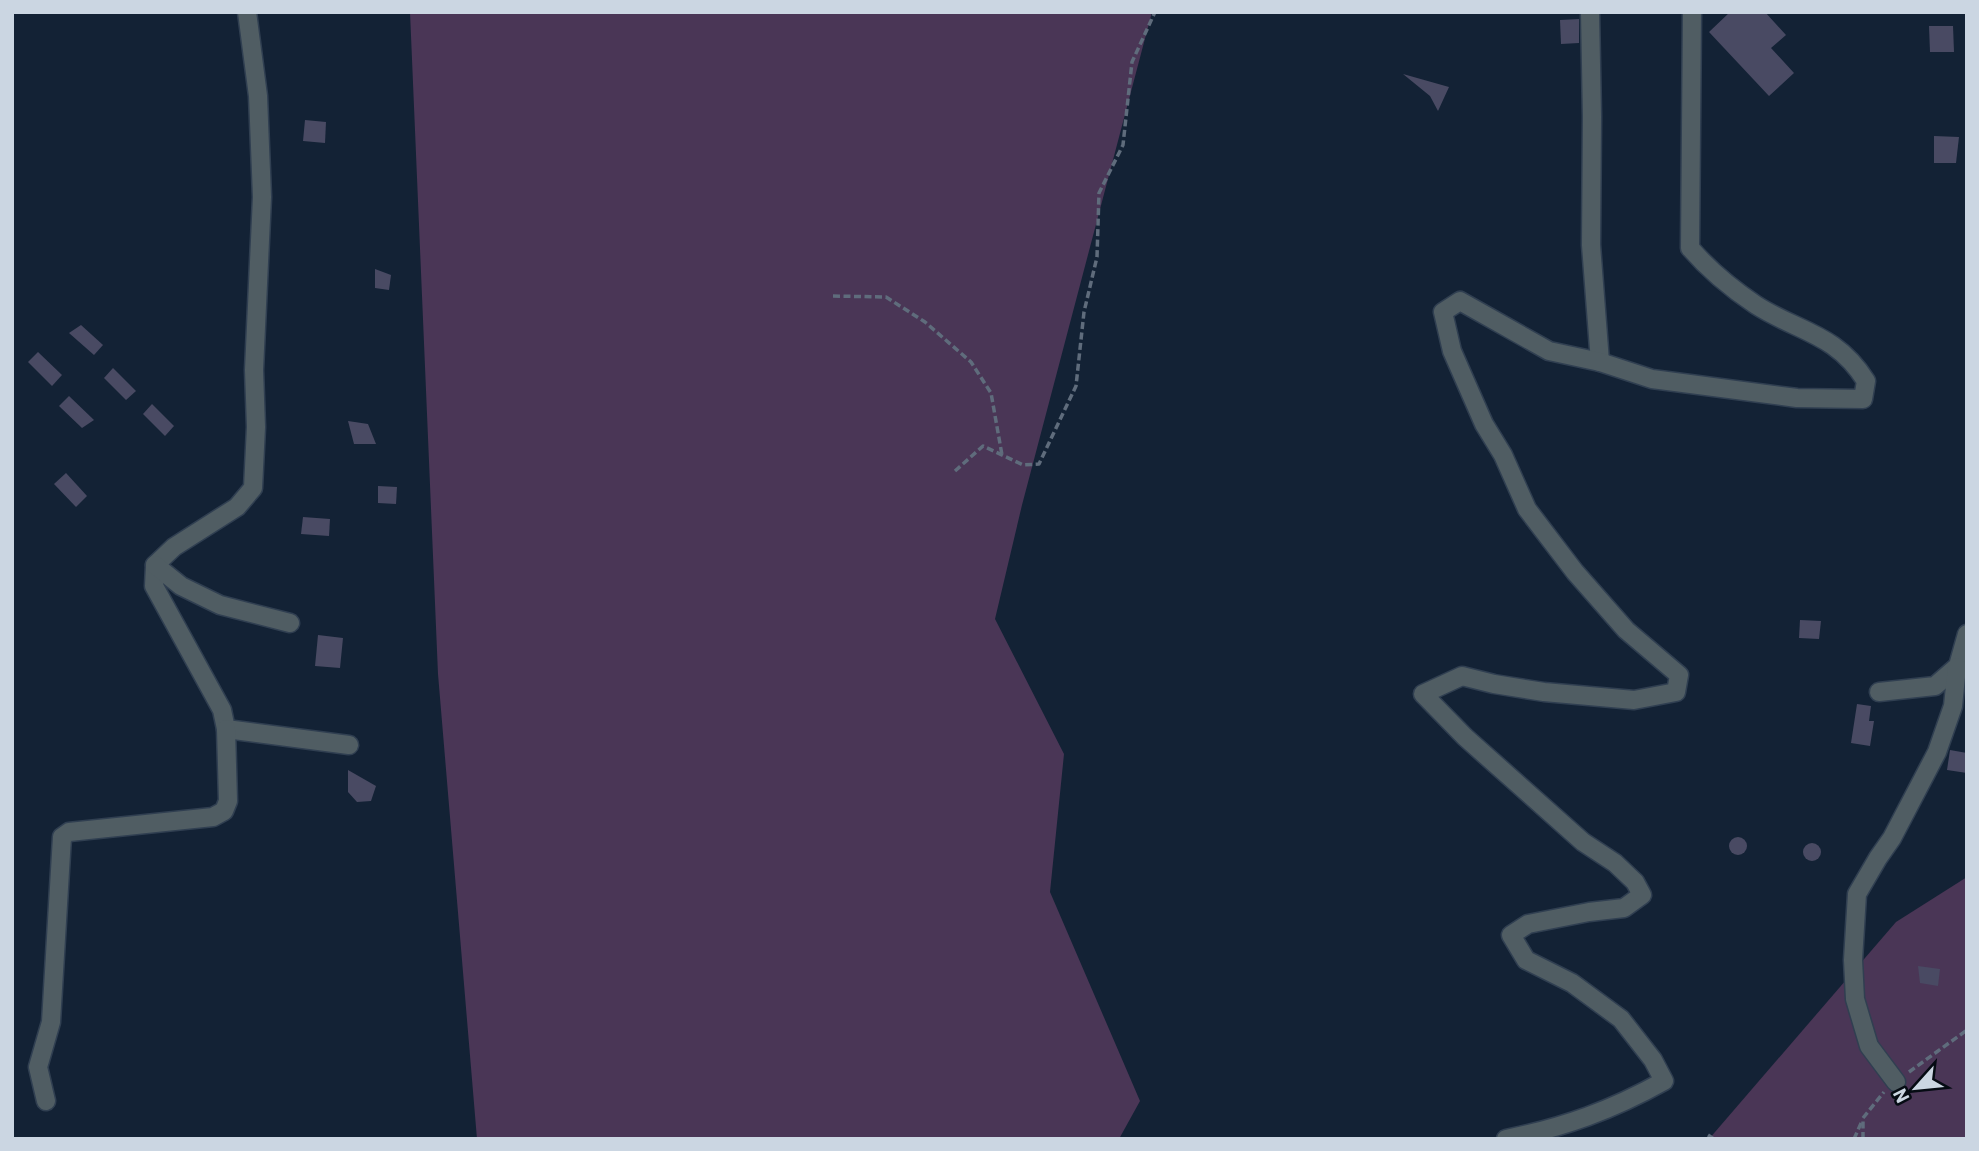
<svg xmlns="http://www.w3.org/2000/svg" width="1979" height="1151" font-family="Barlow,sans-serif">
<rect width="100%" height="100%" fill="#132235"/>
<g fill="#4a3656">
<path d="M410,12H1152L1022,505L995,619L1064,754L1050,892L1140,1101L1119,1139H477L438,674Z"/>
<path d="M1967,877V1139H1709L1896,922Z"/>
</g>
<g fill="#494a63">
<path d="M1730,12H1765L1786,35L1771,48L1794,73L1769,96L1709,32Z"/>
<path d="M1579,19V43L1561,44L1560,20Z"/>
<path d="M1929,26H1953L1954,52H1930Z"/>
<path d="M1403,74L1449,87L1438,111L1430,96Z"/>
<path d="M305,120L326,122L325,143L303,141Z"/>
<path d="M1934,136L1959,137L1956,163H1934Z"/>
<path d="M375,269L391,275L389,290L375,288Z"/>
<path d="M81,325L103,345L94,355L69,333Z"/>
<path d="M38,352L62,375L52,386L28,362Z"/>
<path d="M113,368L136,391L126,400L104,378Z"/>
<path d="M69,396L94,420L82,428L59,406Z"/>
<path d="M152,404L174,426L165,436L143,414Z"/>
<path d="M348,421L368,424L376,444H354Z"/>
<path d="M66,473L87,496L76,507L54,484Z"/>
<path d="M378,486L397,487L396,504L378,503Z"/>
<path d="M303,517L330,519L329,536L301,534Z"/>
<path d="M1800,620L1821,621L1819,639L1799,638Z"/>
<path d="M318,635L343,638L340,668L315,666Z"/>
<path d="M1857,704L1871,706L1869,721H1874L1870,746L1851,743Z"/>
<path d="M1950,750L1967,753V773L1947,770Z"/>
<path d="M348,770L376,786L371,801L357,802L348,792Z"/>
<circle cx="1738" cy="846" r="9"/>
<circle cx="1812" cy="852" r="9"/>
<path d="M1918,966L1940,969L1938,986L1920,983Z"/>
</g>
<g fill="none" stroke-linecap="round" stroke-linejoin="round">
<g stroke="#303f51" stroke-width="21">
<g id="minor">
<path d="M247,12L258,96L262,197L254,370L256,427L253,488L237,507L174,547L155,565L154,586L222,710L226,729L349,745"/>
<path d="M1590,12L1592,117L1591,245L1600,362"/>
<path d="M155,565L181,586L220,605L290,623"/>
<path d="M1879,692L1935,686L1958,666L1967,634"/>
<path d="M1896,1082L1869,1046L1855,999L1853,960L1857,894L1878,858L1892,838L1937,752L1953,706L1957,667"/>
<path d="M46,1101L38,1067L51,1022L62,837L69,832L213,817L224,811L228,801L226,729"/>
<path d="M1506,1139C1565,1127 1612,1110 1664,1081L1653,1060L1621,1019L1572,983L1526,960L1511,935L1528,924L1589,912L1624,908L1642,895L1635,882L1615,863L1583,842L1465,737L1423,694L1462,676L1494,684L1544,692L1634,700L1676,692L1679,675L1626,630L1575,572L1527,509L1503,455L1484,424L1452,351L1443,312L1460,301L1549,351L1600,362L1652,379L1797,398L1863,399L1866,381C1836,333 1798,332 1756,305C1732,289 1709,270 1690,248L1692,12"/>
</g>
</g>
<g stroke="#5f6c7c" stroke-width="3.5" stroke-dasharray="7 3.5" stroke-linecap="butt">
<path d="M833,296L886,297L925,322L971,362L991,393L1002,455"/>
<path d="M955,471L983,446L1023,465L1039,464L1076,386L1084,312L1097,257L1099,193L1123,145L1132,62L1155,12"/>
<path d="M1909,1072L1967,1030"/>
<path d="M1708,1135L1714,1139"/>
<path d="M1854,1139L1862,1121"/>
<path d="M1863,1139V1118L1884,1092"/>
</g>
<use href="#minor" stroke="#505d63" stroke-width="18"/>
</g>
<rect width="1979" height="1151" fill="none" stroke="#cbd6e2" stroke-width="28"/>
<g transform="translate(1916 1088) rotate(243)" stroke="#050b13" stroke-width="5" paint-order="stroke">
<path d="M0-5L12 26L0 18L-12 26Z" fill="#cbd6e2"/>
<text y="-10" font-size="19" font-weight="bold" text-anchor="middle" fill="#cbd6e2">N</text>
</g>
</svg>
